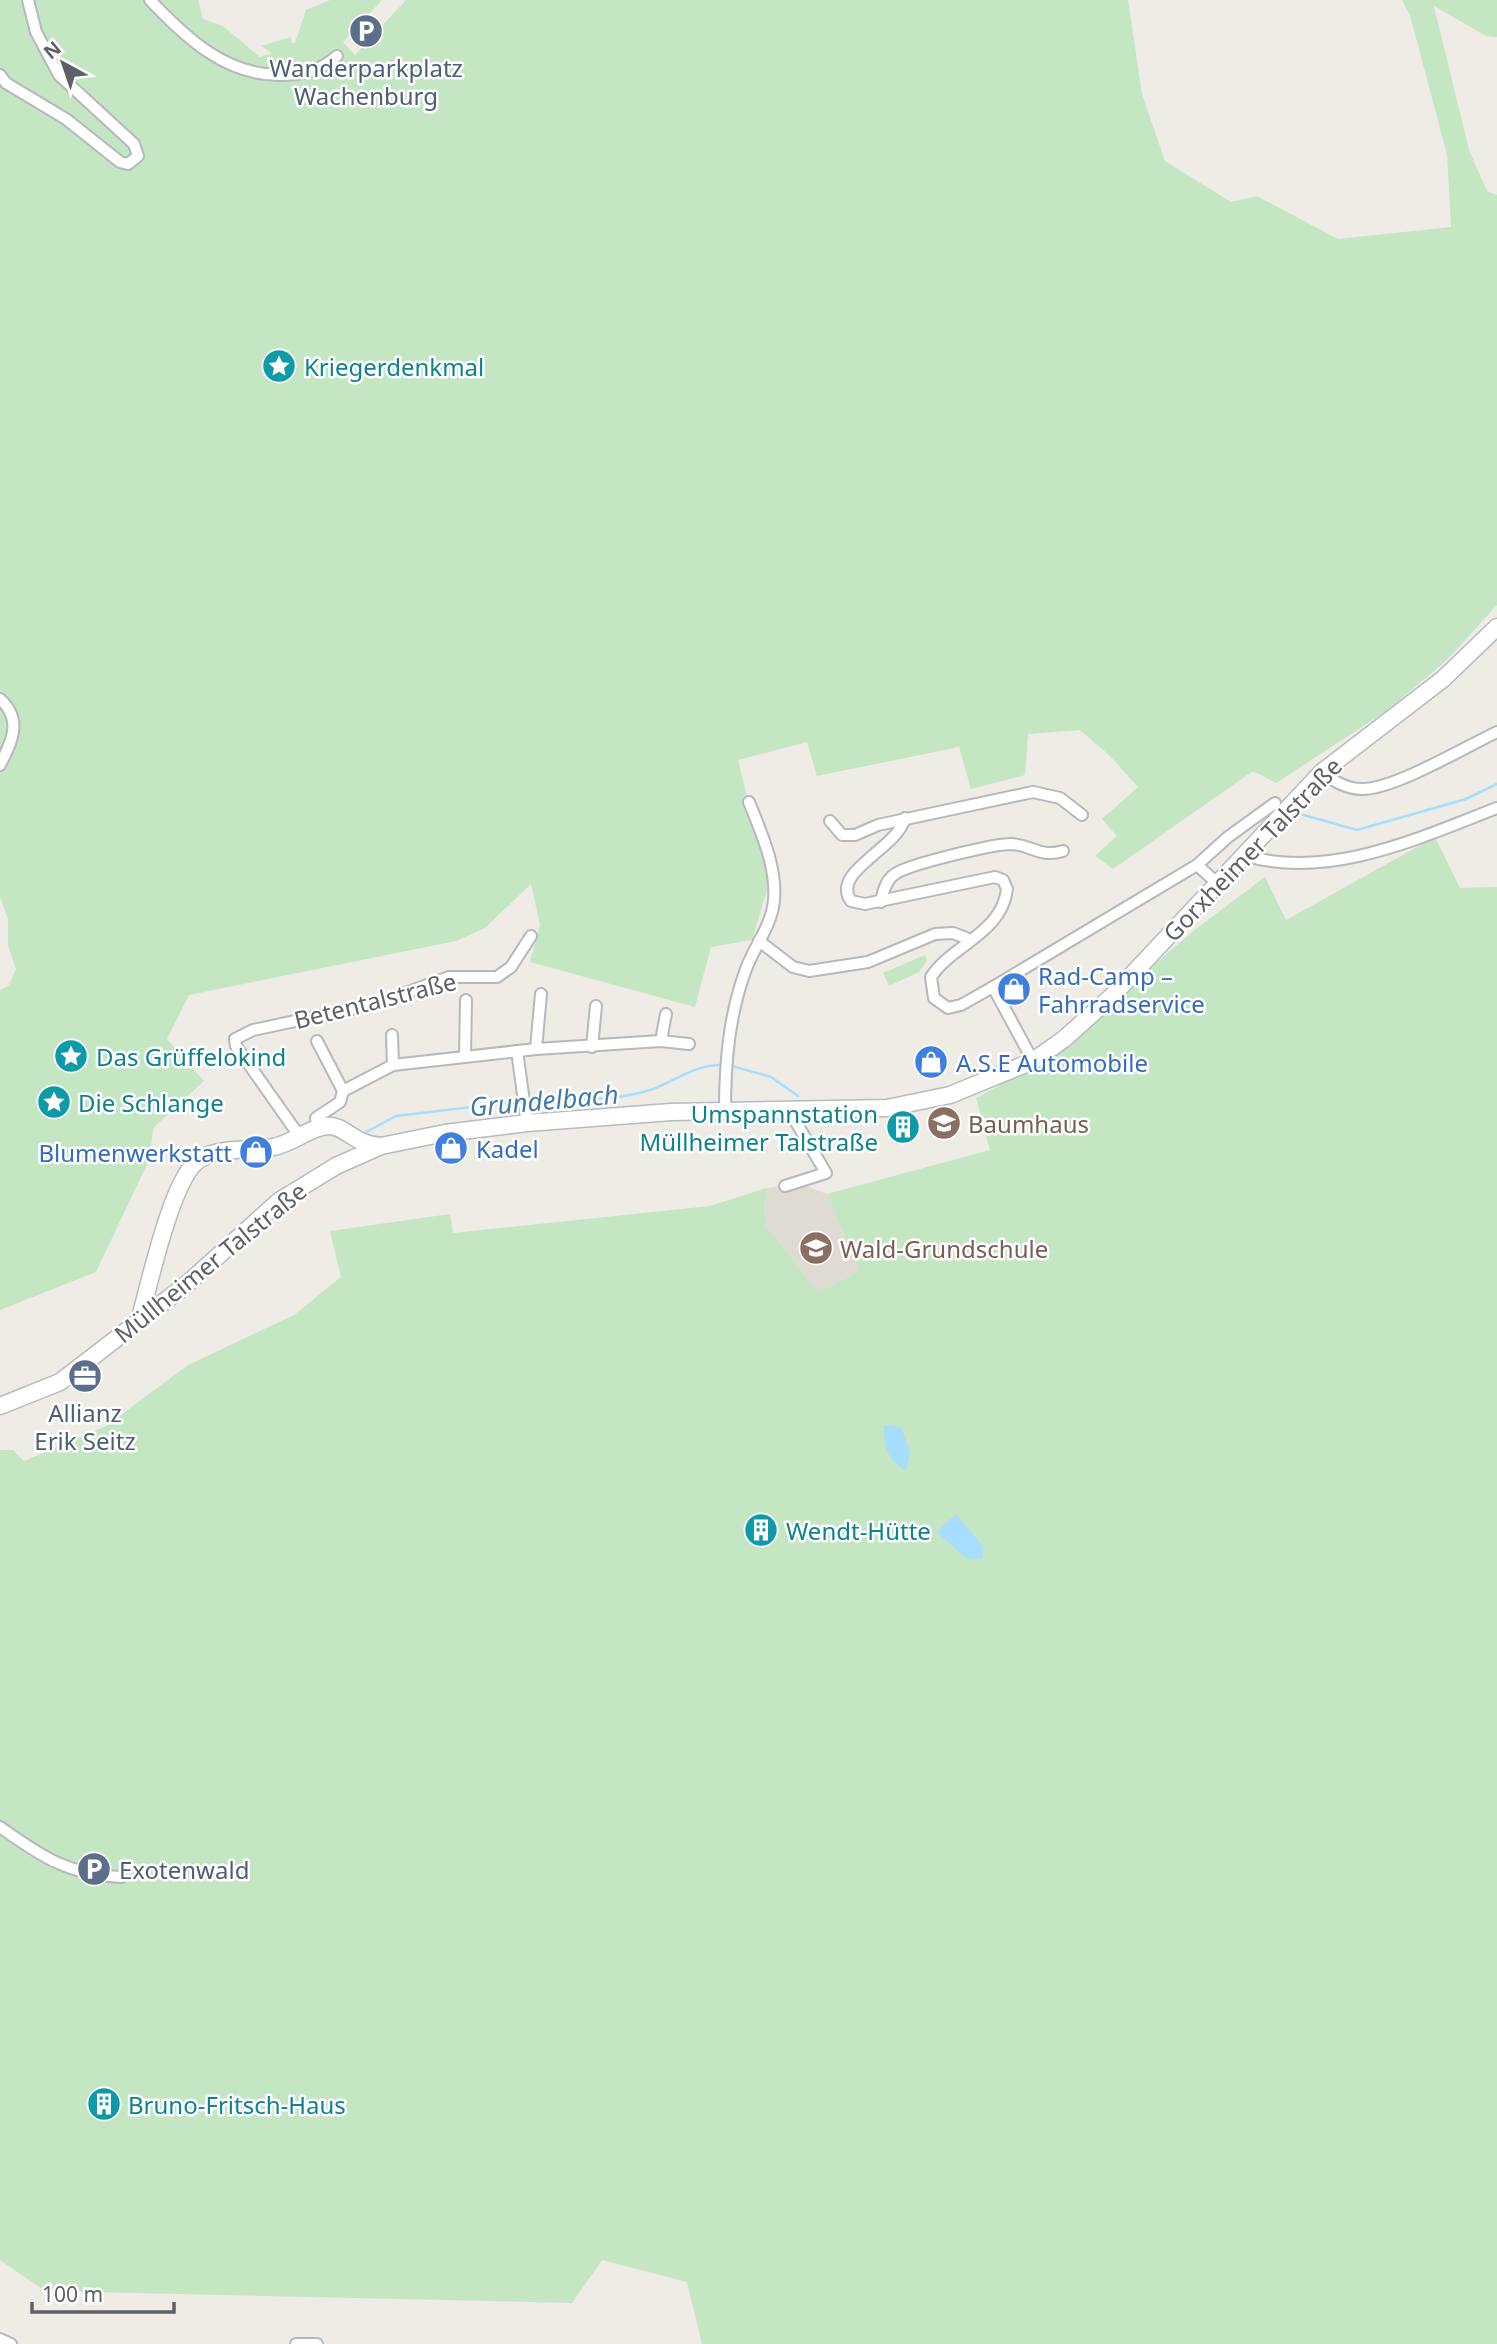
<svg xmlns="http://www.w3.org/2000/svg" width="1497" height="2344" font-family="'Noto Sans',sans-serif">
<rect width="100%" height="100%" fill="#efece5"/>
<path fill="#dfdbd3" d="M799,1183L827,1194L859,1271L818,1292L765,1224L766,1188Z"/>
<g fill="#c5e6c2">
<path d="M0,0H198L203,19L223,26L260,57L272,53L261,46L291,37L292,43H295L306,10L330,0H382L343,42L355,55L406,0H1128L1142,94L1165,161L1231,202L1257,196L1338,239L1451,227L1447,155L1410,15L1402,0H1497V37L1486,36L1434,6L1469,150L1487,191L1497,195V605L1447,660L1385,712L1276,783L1253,771L1113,869L1095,856L1117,836L1102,819L1138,787L1109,755L1080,730L1028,734L1025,775L971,789L959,747L817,776L807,742L738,760L769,884L752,940L711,947L695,1007L530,962L540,925L531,884L485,928L456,941L189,995L167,1039L204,1081L153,1128L150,1158L96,1272L0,1310V990L9,985L16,969L8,945V919L0,897Z"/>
<path d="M1435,837L1460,888L1497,887V2344H702L687,2282L602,2260L572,2303L45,2291L0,2260V1828L7,1825L0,1821V1450H13L24,1461L106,1426L188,1365L294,1315L341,1277L330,1231L450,1214L453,1233L710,1206L766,1188L765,1224L818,1292L859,1271L827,1194L990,1150L976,1098L1036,1066L1192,932L1265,877L1286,920Z"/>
<path d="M925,955L927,961L919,972L889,986L883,973Z"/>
</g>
<g fill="#a7defe">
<path d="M884,1425L901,1427L910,1452L906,1471C888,1460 882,1446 884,1425Z"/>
<path d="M956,1514L983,1546V1558L968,1559L936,1532Z"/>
</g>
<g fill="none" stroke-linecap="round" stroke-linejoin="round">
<g stroke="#a7defe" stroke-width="2.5">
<path d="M1300,814L1357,830L1466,799L1497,784"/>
<path d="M729,1065L771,1077L798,1096"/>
<path d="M529,1100C567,1099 610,1102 647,1091C673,1083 694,1064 723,1065"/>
<path d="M366,1132L396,1116L522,1101"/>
</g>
<g stroke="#b6b8bc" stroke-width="14">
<g id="minor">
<path d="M150,0C186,38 226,76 282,75C305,74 320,71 337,56"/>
<path d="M0,75L6,83L66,119L120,162L128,164L138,156L134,144L59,75L36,32L28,0"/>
<path d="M0,699C23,720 12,741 0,765"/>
<path d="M1322,772C1333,781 1347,789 1362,789C1395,789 1465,747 1497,732"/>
<path d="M905,818C897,849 830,872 851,901L865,904L995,877L1003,880L1007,889C1002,933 953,944 931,977L934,998L948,1008L961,1005L993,987L1197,865L1228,837L1275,803"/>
<path d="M830,821L842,835H855L878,825L1033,792L1060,798L1082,815"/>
<path d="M1243,855C1328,881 1419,838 1497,808"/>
<path d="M1197,865L1217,883"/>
<path d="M881,902C883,891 886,880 895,874C909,864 994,844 1011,844C1033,845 1039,858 1063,851"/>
<path d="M759,941L793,967L809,971L868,962L935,934L953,933L966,938L968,943"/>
<path d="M993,987L1033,1061"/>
<path d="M392,1035L393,1065"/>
<path d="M317,1041L343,1091"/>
<path d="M661,1041L666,1014"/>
<path d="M592,1047L596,1006"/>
<path d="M536,1049L541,994"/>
<path d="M517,1051L527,1123"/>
<path d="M465,1056L466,1000"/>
<path d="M725,1111C725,1062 729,1015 746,969C755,945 772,925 774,900C777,867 761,832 749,802"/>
<path d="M318,1129L316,1118L340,1102L343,1091L393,1065L536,1049L661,1041L689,1044"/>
<path d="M300,1137L236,1046L235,1039L253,1030L375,1004L449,977H497L511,967L531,936"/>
<path d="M785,1186L826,1173L790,1112"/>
<path d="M0,1827C42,1857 69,1875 121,1877"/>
<path d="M0,2339L11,2344"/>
<path d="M296,2344H317"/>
</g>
</g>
<g stroke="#b7babf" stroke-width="19">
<g id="secondary">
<path d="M139,1321C149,1287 172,1175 200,1159C223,1146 248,1152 273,1147C292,1144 308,1128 327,1126C344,1124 354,1145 381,1146"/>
<path d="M0,1406L60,1382L187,1284L279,1201L336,1166L381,1146L445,1133L527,1123L671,1112L887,1108L950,1095L1033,1061L1064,1039L1112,996L1322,772L1443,679L1497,627"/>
</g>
</g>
<use href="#minor" stroke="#fff" stroke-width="10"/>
<use href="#secondary" stroke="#fff" stroke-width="16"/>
</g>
<defs>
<g id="parking-disc" transform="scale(1.75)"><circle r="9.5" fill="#5c6f8a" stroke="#fff"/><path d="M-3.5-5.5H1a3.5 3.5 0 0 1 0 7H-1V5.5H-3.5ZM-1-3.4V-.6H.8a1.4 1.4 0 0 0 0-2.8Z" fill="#fff"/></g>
<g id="sight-disc" transform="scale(1.75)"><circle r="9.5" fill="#0f9aa8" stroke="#fff"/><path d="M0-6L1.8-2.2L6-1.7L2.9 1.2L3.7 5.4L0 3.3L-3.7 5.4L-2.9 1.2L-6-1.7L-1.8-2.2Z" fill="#fff"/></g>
<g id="shop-disc" transform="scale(1.75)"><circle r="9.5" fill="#3f7fe0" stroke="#fff"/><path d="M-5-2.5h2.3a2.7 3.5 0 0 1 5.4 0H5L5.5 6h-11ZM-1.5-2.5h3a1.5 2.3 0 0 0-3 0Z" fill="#fff"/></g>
<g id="school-disc" transform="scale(1.75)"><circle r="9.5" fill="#8d6e63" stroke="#fff"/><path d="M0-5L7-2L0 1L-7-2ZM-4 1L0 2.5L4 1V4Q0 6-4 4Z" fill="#fff"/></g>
<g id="building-disc" transform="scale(1.75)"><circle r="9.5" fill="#0f9aa8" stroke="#fff"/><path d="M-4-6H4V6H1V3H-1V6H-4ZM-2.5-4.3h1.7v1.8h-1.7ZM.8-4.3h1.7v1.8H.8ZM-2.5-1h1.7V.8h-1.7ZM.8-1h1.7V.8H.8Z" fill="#fff"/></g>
<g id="office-disc" transform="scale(1.75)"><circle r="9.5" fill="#5c6f8a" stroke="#fff"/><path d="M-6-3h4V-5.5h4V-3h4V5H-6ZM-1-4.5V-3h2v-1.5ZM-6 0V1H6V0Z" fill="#fff"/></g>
</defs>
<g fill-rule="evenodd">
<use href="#parking-disc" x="366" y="31"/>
<use href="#sight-disc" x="279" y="366"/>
<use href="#shop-disc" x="1014" y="989"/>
<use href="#sight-disc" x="71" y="1056"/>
<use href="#shop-disc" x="931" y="1062"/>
<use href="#sight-disc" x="54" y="1102"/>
<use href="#school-disc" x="944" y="1123"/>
<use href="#building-disc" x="903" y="1127"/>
<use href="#shop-disc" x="451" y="1148"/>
<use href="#shop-disc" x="256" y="1152"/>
<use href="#school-disc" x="816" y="1248"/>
<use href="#office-disc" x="85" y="1376"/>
<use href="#building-disc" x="761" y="1530"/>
<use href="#parking-disc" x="94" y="1869"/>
<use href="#building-disc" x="104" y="2104"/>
</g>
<g text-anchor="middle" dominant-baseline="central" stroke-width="5" stroke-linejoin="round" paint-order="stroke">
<g font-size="24" fill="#4e5e75" stroke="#fff">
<text x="366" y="67">Wanderparkplatz<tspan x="366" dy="28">Wachenburg</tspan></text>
<text x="85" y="1412">Allianz<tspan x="85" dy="28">Erik Seitz</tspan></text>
<text x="119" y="1869" text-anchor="start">Exotenwald</text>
</g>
<g font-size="24" fill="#0d838f" stroke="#fff" text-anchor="start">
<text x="304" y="366">Kriegerdenkmal</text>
<text x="96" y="1056">Das Grüffelokind</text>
<text x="78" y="1102">Die Schlange</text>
<text x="878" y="1113" text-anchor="end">Umspannstation<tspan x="878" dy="28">Müllheimer Talstraße</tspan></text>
<text x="786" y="1530">Wendt-Hütte</text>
<text x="128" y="2104">Bruno-Fritsch-Haus</text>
</g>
<g font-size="24" fill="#5d6166" stroke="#fff">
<text transform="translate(1252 849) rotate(-46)">Gorxheimer Talstraße</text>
<text transform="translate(375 1000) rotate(-14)">Betentalstraße</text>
<text transform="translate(210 1262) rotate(-39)">Müllheimer Talstraße</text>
</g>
<g font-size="24" fill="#366cbe" stroke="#fff" text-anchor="start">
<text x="1038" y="975">Rad-Camp –<tspan x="1038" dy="28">Fahrradservice</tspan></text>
<text x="956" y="1062">A.S.E Automobile</text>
<text x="476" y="1148">Kadel</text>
<text x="232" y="1152" text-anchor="end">Blumenwerkstatt</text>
</g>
<g font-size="24" fill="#785e54" stroke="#fff" text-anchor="start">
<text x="968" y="1123">Baumhaus</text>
<text x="840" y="1248">Wald-Grundschule</text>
</g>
<g font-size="26" font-style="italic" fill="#407aa8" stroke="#fff">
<text transform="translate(544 1100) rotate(-5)">Grundelbach</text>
</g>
</g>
<g transform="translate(63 63) rotate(320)" stroke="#ffffff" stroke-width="5" paint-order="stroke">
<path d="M0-5L12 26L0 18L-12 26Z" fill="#5d6166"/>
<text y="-10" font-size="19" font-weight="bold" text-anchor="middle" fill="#5d6166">N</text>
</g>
<path d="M32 2302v10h142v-10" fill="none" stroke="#5d6166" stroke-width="3.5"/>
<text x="42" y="2302" font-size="21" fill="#5d6166" stroke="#ffffff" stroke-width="5" paint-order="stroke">100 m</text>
</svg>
